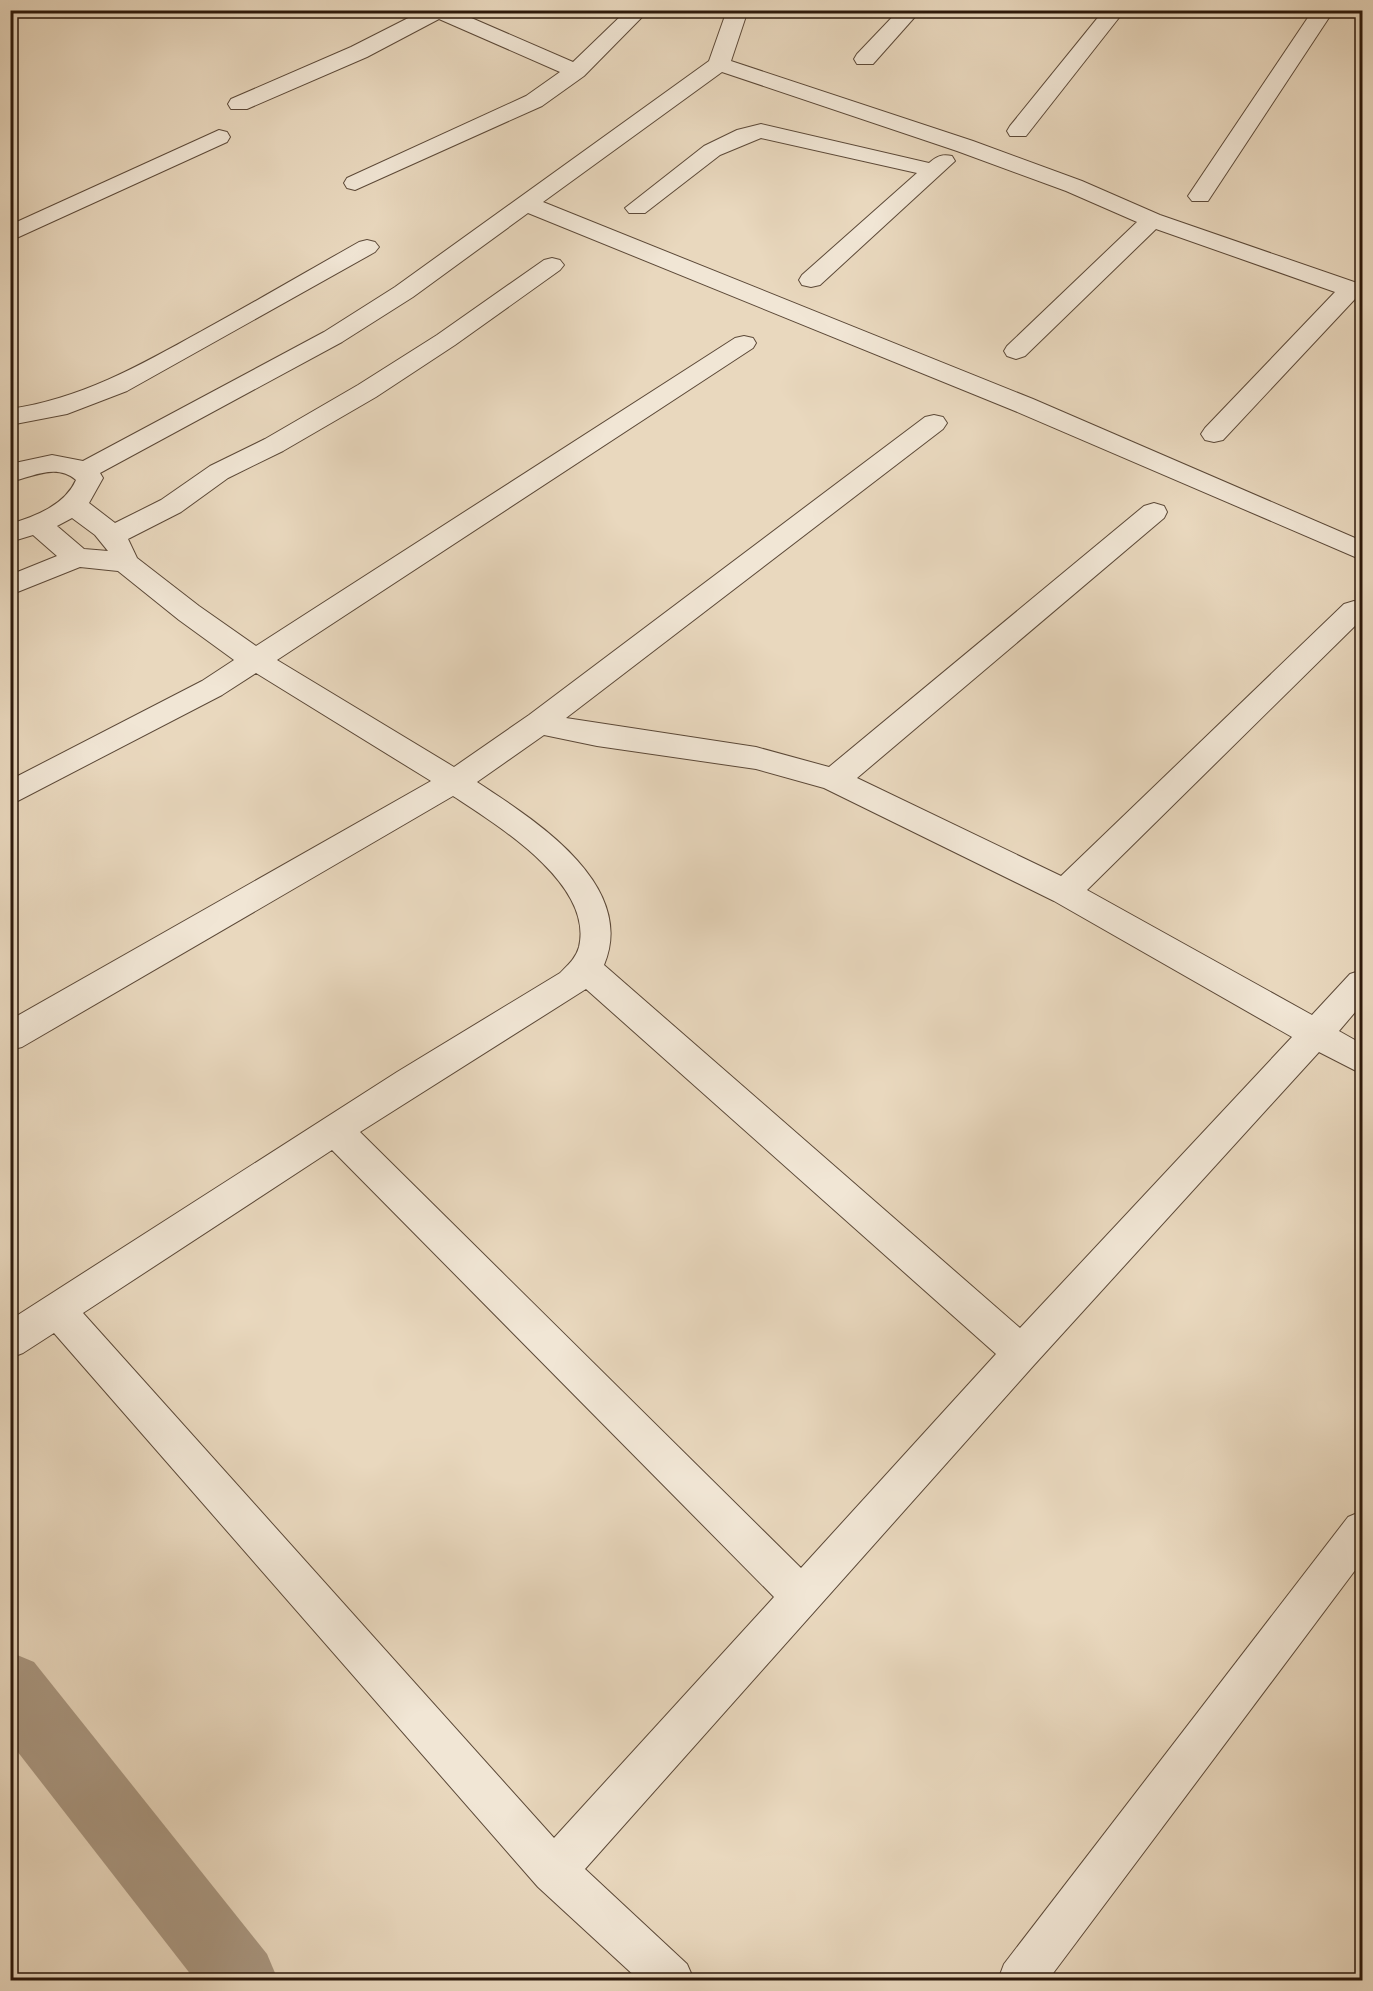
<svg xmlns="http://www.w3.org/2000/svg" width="1373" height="1991" font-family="'Sorts Mill Goudy',serif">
<rect width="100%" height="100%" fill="#e9d8be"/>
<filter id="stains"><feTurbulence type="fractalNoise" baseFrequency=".00333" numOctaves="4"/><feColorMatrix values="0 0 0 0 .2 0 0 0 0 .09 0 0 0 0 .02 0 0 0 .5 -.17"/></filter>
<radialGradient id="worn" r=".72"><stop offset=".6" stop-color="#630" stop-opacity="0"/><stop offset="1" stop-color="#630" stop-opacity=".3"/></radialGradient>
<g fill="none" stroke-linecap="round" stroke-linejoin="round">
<path fill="#a99781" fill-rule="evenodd" d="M10,1652L34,1662L267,1954L278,1980H195L10,1742Z"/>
<g stroke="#5c4938" stroke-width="2">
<g id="minor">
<path d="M424,10H453L573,62L627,10H649L584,76L542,106L355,190L347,188L344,183L347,178L526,96L560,72L439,19L367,57L247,109H231L228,104L231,99L351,47Z"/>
<path d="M727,10H748L731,61L973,141L1082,181L1160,215L1360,284L1362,285V300L1355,299L1223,440L1214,442L1205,440L1201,434L1205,428L1335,292L1156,229L1025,356L1016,359L1007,356L1004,351L1007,346L1137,222L1066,191L957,151L722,72L543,202L1033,399L1362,541V560L1015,411L528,213L413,297L342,342L100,473L103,478L89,503L115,523L161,500L210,466L265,439L358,385L437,335L544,260L552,258L560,260L564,265L560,270L455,345L376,397L283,451L228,478L181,512L128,539L137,558L199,606L256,646L735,338L744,336L753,338L756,343L753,348L277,660L454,767L529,715L925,417L934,415L943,417L947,423L943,429L566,718L756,747L829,767L1144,506L1154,503L1164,506L1167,512L1164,518L857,778L1061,876L1344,604L1354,601L1362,604V619L1087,890L1312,1015L1350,974L1362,970V1004L1339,1031L1362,1044V1074L1319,1052L1034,1365L585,1869L687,1964L694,1980H639L538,1887L54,1333L23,1353L10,1358V1320L397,1072L560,973C568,965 576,958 579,947C594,884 497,825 453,796L22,1047L10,1050V1020L431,781L256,673L222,695L10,805V780L202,681L234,660L179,620L118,571L80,567L10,595V575L57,556L33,535L10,542V524C36,516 65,505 76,480C56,463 32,477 10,482V464L52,455L83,461L324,332L395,287L709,61ZM72,518L95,535L108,551L84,549L57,526ZM544,735L597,746L756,769L824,788L1054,901L1292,1037L1020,1328L604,965C638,884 533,819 477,782ZM586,989L996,1354L801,1568L360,1132ZM332,1150L774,1597L554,1838L83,1313Z"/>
<path d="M899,10H921L873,64H857L854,59L857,54Z"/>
<path d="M1104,10H1125L1026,136H1010L1007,131L1010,126Z"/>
<path d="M1313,10H1334L1208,201H1192L1188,196Z"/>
<path d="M761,124L929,163C937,156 942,154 952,156L955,161L820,285L811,287L802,285L799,280L802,275L917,173L761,138L720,155L645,213H629L625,208L704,146L737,130Z"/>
<path d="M219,130L227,132L230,137L227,142L10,241V225Z"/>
<path d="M367,240L375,242L379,247L375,252L127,391L67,414L10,425V409C80,399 139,366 200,332C253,303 306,272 359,242Z"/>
<path d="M1362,1511V1561L1048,1980H998L1004,1964L1348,1517Z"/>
</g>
</g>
<use href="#minor" fill="#f1e6d5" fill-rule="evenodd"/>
</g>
<rect width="1373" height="1991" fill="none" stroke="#e9d8be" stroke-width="36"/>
<rect x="12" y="12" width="1349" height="1967" fill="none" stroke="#2d190b" stroke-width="3"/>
<rect x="18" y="18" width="1337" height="1955" fill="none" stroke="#2d190b" stroke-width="1.5"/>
<rect width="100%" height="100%" filter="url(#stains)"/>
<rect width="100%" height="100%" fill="url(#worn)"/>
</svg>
